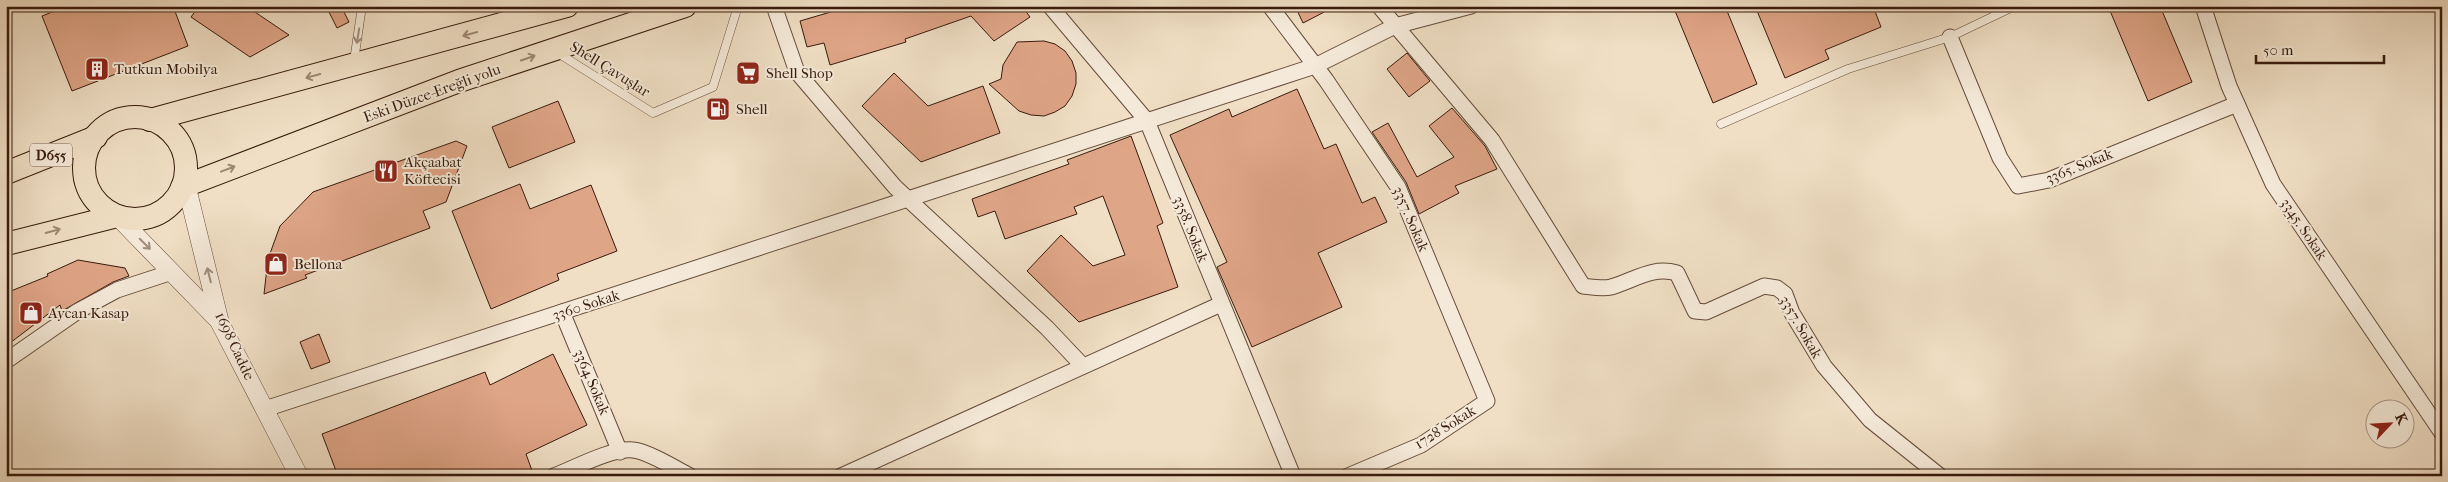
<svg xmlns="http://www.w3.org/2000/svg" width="2448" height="482" font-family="'IM FELL French Canon',serif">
<rect width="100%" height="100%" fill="#f0dfc5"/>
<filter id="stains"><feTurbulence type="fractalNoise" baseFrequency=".004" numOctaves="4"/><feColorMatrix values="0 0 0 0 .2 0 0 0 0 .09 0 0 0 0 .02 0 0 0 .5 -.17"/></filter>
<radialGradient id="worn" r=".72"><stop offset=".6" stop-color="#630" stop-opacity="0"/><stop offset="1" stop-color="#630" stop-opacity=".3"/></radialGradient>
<g fill="#dfa587" stroke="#381b0d">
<path d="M67,6H173L188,46L72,91L42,16Z"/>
<path d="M199,6H236L246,12L249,8L289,35L250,57L191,17Z"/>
<path d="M326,6H341L349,22L337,28Z"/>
<path d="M851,6H1022L1030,17L994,41L971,16L905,39L906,42L830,65L824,43L807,47L800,21Z"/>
<path d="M1295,6H1336L1303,23Z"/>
<path d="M1673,6H1725L1757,84L1713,103Z"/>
<path d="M1755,6H1873L1881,27L1825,50L1829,59L1785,78Z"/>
<path d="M2108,6H2160L2192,82L2148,101Z"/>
<path d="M1044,41L1055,44L1065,51L1072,61L1076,73V84L1072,96L1065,106L1055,112L1044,116L1031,115L1019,111L989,84L1001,79L1003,65L1017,42Z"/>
<path d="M1407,53L1430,81L1409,97L1387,69Z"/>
<path d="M894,73L928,106L983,86L1000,133L921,162L862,106Z"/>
<path d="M1297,89L1324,149L1336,144L1362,203L1375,197L1387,222L1318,253L1342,307L1252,347L1217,267L1227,262L1170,135L1229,109L1232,117Z"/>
<path d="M558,101L575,142L509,168L492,127Z"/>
<path d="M1452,108L1485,146L1497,169L1455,186L1459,193L1419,214L1406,182L1372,132L1388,123L1417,177L1454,157L1429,126Z"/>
<path d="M1131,136L1163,223L1157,226L1178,287L1079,322L1027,271L1061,235L1093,266L1125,255L1103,196L1074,207L1077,214L1005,239L995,211L978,217L972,199L1069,164L1067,160Z"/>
<path d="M456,141L467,146L446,202L423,211L430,228L305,275L307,278L264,294L268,259L280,226L313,192Z"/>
<path d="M520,184L530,209L591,185L617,251L557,274L559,280L491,309L452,211Z"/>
<path d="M78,260L125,268L129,276L113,282L62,311L60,305L6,346V293L48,276L47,274Z"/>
<path d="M319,334L330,362L311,369L300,342Z"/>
<path d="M553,354L587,425L526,454L534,476H338L322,434L485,372L490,385Z"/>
</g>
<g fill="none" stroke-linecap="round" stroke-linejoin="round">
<g stroke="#664c3b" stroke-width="9">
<g id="service">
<path d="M558,53L653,113L713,87L738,6"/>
<path d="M354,61L362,6"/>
<path d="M1721,124L1848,69L1950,37L2015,6"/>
</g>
</g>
<g stroke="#664c3b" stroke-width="17">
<g id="minor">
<path d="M774,6L797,72L895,187L1047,328L1083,366"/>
<path d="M1050,6L1147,121L1293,476"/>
<path d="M1270,6L1326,80L1398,187L1487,401L1421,445L1348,476"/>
<path d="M1379,6L1492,140L1583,286C1592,287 1603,289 1611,287C1635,280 1652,266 1677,273L1695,311L1706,312L1764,286L1777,288L1785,294L1792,313L1824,366L1870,420L1940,476"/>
<path d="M2203,6L2229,86L2273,184L2442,433"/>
<path d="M1950,37L2000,158L2018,186L2049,180L2237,104"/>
<path d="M562,312L620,452"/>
<path d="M6,361L78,311L117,290L172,272"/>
<path d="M265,409L1315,66L1395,26L1471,6"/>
<path d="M554,476C575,468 611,448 633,450C647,451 677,469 690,476"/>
<path d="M841,476L1221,304"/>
</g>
</g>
<g stroke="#664c3b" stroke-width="19">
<g id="tertiary">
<path d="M185,180L220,323L299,476"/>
<path d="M117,216L220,322"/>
</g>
</g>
<g stroke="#381b0d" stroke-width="24">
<g id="primary">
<circle cx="135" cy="168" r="51"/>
<path d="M150,120L567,6"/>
<path d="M6,173L96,137"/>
<path d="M182,187L459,81L685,6"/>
<path d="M6,244L117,216"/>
</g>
</g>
<use href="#service" stroke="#f5ead9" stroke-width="8"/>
<use href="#minor" stroke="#f5ead9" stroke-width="15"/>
<use href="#tertiary" stroke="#f5ead9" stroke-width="18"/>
<use href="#primary" stroke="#f0dfc5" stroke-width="22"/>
</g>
<defs><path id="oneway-shaft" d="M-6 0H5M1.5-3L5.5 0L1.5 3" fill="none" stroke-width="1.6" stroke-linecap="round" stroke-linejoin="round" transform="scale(1.25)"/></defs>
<g stroke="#9d8772">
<use href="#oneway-shaft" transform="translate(470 34) rotate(165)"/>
<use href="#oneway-shaft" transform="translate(528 58) rotate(-19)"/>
<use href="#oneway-shaft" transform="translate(313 76) rotate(165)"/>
<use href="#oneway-shaft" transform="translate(228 169) rotate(-21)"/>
<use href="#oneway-shaft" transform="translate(53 231) rotate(-15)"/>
</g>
<g stroke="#a08d7d">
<use href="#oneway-shaft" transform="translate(358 36) rotate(99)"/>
<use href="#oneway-shaft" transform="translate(145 244) rotate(45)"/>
<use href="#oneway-shaft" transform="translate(209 275) rotate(-104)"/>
</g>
<defs>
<g id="building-square" transform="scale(1.25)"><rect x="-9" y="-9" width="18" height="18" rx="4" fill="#8f2418" stroke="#f5ead9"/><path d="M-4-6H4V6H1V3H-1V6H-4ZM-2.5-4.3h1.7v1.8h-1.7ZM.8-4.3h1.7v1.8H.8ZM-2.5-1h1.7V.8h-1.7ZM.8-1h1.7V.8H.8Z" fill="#fff"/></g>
<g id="supermarket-square" transform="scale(1.25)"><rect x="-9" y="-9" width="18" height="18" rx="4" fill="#8f2418" stroke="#f5ead9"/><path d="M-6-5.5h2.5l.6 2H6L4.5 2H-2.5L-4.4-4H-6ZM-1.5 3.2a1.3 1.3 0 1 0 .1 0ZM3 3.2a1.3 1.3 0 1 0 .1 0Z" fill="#fff"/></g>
<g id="fuel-square" transform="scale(1.25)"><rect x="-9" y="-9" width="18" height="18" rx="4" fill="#8f2418" stroke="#f5ead9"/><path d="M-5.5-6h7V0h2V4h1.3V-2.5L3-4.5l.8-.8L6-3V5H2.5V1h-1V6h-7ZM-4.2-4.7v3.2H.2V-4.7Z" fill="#fff"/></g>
<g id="restaurant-square" transform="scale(1.25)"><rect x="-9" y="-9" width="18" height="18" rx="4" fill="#8f2418" stroke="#f5ead9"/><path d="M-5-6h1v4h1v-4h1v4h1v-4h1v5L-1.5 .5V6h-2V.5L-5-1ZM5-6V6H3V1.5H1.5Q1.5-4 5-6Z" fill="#fff"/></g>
<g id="shop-square" transform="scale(1.25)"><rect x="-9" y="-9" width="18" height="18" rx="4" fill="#8f2418" stroke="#f5ead9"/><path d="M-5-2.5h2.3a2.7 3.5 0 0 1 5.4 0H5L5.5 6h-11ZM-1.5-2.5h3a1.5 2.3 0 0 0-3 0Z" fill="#fff"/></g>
</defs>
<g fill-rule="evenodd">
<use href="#building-square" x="97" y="69"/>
<use href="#supermarket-square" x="748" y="73"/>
<use href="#fuel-square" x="718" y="109"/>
<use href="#restaurant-square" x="386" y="171"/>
<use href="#shop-square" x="276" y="264"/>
<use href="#shop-square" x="31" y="313"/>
</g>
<g text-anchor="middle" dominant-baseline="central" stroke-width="4" stroke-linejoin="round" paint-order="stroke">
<rect fill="#f5ead9" stroke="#71594a" stroke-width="1" x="30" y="143.5" width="42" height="23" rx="4"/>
<g font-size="14" font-weight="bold" fill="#381b0d">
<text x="51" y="155">D655</text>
</g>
<g font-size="15" fill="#381b0d" stroke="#f5ead9" text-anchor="start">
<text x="114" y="69">Tutkun Mobilya</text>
<text x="766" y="73">Shell Shop</text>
<text x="736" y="109">Shell</text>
<text x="404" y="162">Akçaabat<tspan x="404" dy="17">Köftecisi</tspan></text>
<text x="294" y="264">Bellona</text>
<text x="48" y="313">Aycan Kasap</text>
</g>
<g font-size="15" fill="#381b0d" stroke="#f5ead9">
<text transform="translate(610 69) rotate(32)">Shell Çavuşlar</text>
<text transform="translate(432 93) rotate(-20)">Eski Düzce-Ereğli yolu</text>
<text transform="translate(2079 166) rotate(-22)">3365. Sokak</text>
<text transform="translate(1411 219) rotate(67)">3357. Sokak</text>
<text transform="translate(1191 229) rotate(68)">3358. Sokak</text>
<text transform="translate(2304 229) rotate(56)">3345. Sokak</text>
<text transform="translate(586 305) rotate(-18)">3360 Sokak</text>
<text transform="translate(1801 327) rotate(60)">3357. Sokak</text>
<text transform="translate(235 346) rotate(65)">1698 Cadde</text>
<text transform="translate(592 382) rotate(67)">3364 Sokak</text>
<text transform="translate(1445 427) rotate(-32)">1728 Sokak</text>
</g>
</g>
<rect width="2448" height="482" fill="none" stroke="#f0dfc5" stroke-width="25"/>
<rect x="8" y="8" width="2433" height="467" fill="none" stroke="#381b0d" stroke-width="2.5"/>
<rect x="12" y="12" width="2423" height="457" fill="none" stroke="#381b0d"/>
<g transform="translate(2390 424) rotate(65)"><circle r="24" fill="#f5ead9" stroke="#a99787"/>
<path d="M0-4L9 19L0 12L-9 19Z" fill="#8f2418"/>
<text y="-8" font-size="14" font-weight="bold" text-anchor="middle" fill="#381b0d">K</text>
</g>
<path d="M2256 55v8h128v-8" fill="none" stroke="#381b0d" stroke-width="2.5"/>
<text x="2263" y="55" font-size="15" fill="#381b0d" stroke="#f5ead9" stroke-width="4" paint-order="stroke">50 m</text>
<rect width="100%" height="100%" filter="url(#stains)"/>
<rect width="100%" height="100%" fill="url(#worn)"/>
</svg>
